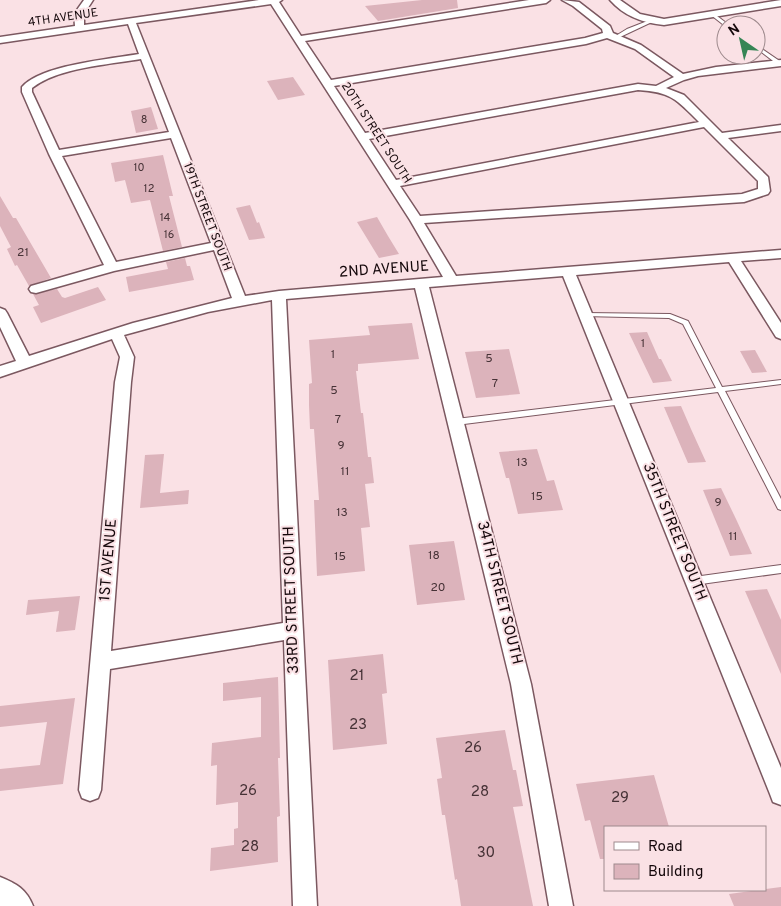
<svg xmlns="http://www.w3.org/2000/svg" width="781" height="906" font-family="Overpass,sans-serif">
<rect width="100%" height="100%" fill="#fae1e5"/>
<g fill="#dcb3bb">
<path d="M422,0H457L458,8L378,21L365,6Z"/>
<path d="M293,77L305,95L278,100L267,81Z"/>
<path d="M151,107L158,129L136,133L131,111Z"/>
<path d="M163,155L173,196H169L182,247L163,251L150,200L131,203L125,180L115,182L111,163Z"/>
<path d="M0,196L13,218H16L51,278L29,286L17,265L15,266L7,249L11,247L0,226Z"/>
<path d="M250,205L257,223L259,222L265,238L249,240L236,208Z"/>
<path d="M377,217L388,236L399,254L379,258L357,222Z"/>
<path d="M185,258L187,266H190L194,280L129,292L126,277L168,269L166,262Z"/>
<path d="M98,287L106,300L41,323L33,307L39,305L33,294L57,289L62,297L65,298Z"/>
<path d="M412,323L419,359L358,364V371H356L361,413H363L368,457H371L374,483L365,484L370,527L361,528L365,571L317,576L314,500H319L314,429H310L309,405V384L312,383L309,340L370,335L368,326Z"/>
<path d="M647,332L659,359H661L672,381L653,383L629,333Z"/>
<path d="M509,349L520,394L476,398L465,352Z"/>
<path d="M755,350L767,372L752,373L740,351Z"/>
<path d="M681,406L691,429L706,462L688,463L664,407Z"/>
<path d="M537,449L547,481L554,480L563,510L518,514L509,478H506L499,452Z"/>
<path d="M164,454L160,493L189,490L188,504L140,508L145,455Z"/>
<path d="M721,488L736,519L752,554L730,556L703,490Z"/>
<path d="M454,541L465,600L417,605L409,545Z"/>
<path d="M767,589L781,620V674L745,591Z"/>
<path d="M80,596L75,630L56,632L59,611L26,615L28,600Z"/>
<path d="M383,654L387,693L382,694L387,744L333,750L328,660Z"/>
<path d="M278,677L280,758H278L280,816L277,817L278,862L210,871L211,848L234,845V829L238,828V802L216,805L217,765L211,766L212,743L261,737V697L223,701V683Z"/>
<path d="M75,698L63,784L0,791V769L40,765L47,722L0,727V706Z"/>
<path d="M505,730L513,770H516L523,806L513,807L533,906H461L457,879L455,880L445,815H442L437,779L442,778L436,738Z"/>
<path d="M654,775L669,827H605V859H600L590,820L585,821L576,784Z"/>
<path d="M781,887V906H734L729,894Z"/>
</g>
<g fill="none" stroke-linecap="round" stroke-linejoin="round">
<g stroke="#7b5860" stroke-width="2">
<g id="service">
<path d="M711,13H713L729,25L725,26L711,15Z"/>
<path d="M650,20L654,21L618,38L614,37L627,29Z"/>
<path d="M756,45L781,62V64H777L756,48Z"/>
<path d="M585,313L670,314L688,321L722,387L781,380V384L725,391L781,499V510L778,509L718,392L456,425L453,424L452,422L456,419L716,388L683,324L669,318L583,316L582,315L583,314Z"/>
<path d="M781,565V573L694,585L691,584L690,581L691,578L694,577Z"/>
</g>
</g>
<g stroke="#7b5860" stroke-width="3">
<g id="minor">
<path d="M84,0H93L84,14V25L259,0H282L279,2L301,36L529,0H550L546,3L305,41L331,80L585,38L603,33L602,29L573,6L562,0L579,2L610,26L613,33L641,45L683,74L716,67L781,60V66L698,76L684,80L666,88L684,95L722,133L781,125V131L728,138L768,177L770,191L768,194L744,202L424,223L456,276L781,250V258L741,261L781,323V339L776,337L729,262L576,275L781,768V805L773,802L770,794L563,276L429,287L531,684L573,906H549L511,684L415,288L286,299L317,906H293L284,640L110,669L101,790L98,798L90,801L82,798L79,790L115,382L120,357L112,339L0,377V366L16,361L0,327V308L5,310L7,313L29,356L133,323L232,298L214,250L114,271L36,293L31,292L29,289L31,286L104,265L49,154L22,92V87C41,65 110,59 139,54L128,24L0,43V37L75,26L74,14ZM271,4L410,220L443,277L279,291L245,296L136,23ZM607,38L635,49L674,77L656,86L638,84L365,133L334,86L586,44ZM141,59L169,132L59,150L32,92V88C59,67 108,65 141,59ZM638,90C671,92 676,99 699,122L396,180L369,139ZM704,127L758,181V189L742,194L420,216L400,186ZM171,138L211,243L116,262L62,156ZM272,300L283,623L111,651L131,382L134,357L124,335L208,312Z"/>
<path d="M610,0H620L640,14L664,19L781,0V6L664,25C643,23 624,16 610,0Z"/>
</g>
</g>
<g stroke="#7b5860" stroke-width="3">
<path id="primary" d="M0,877C17,884 26,889 33,906H0Z"/>
</g>
<use href="#service" fill="#fff" fill-rule="evenodd"/>
<use href="#minor" fill="#fff" fill-rule="evenodd"/>
<use href="#primary" fill="#fff" fill-rule="evenodd"/>
</g>
<g text-anchor="middle" dominant-baseline="central" stroke-width="4" stroke-linejoin="round" paint-order="stroke">
<g font-size="11" fill="#463236">
<text x="144" y="120">8</text>
<text x="139" y="168">10</text>
<text x="149" y="189">12</text>
<text x="165" y="218">14</text>
<text x="169" y="235">16</text>
</g>
<g font-size="12" fill="#14070a" stroke="#fae1e5">
<text transform="translate(63 18) rotate(-8)">4TH AVENUE</text>
<text transform="translate(376 133) rotate(57)">20TH STREET SOUTH</text>
<text transform="translate(207 217) rotate(69)">19TH STREET SOUTH</text>
</g>
<g font-size="12" fill="#463236">
<text x="23" y="253">21</text>
<text x="643" y="344">1</text>
<text x="333" y="355">1</text>
<text x="489" y="359">5</text>
<text x="495" y="384">7</text>
<text x="334" y="391">5</text>
<text x="338" y="420">7</text>
<text x="341" y="446">9</text>
<text x="522" y="463">13</text>
<text x="345" y="472">11</text>
<text x="537" y="497">15</text>
<text x="718" y="503">9</text>
<text x="342" y="513">13</text>
<text x="733" y="537">11</text>
<text x="434" y="556">18</text>
<text x="340" y="557">15</text>
<text x="438" y="588">20</text>
</g>
<g font-size="15" fill="#14070a" stroke="#fae1e5">
<text transform="translate(384 270) rotate(-4)">2ND AVENUE</text>
<text transform="translate(674 532) rotate(68)">35TH STREET SOUTH</text>
<text transform="translate(109 560) rotate(-85)">1ST AVENUE</text>
<text transform="translate(499 593) rotate(76)">34TH STREET SOUTH</text>
<text transform="translate(292 600) rotate(-92)">33RD STREET SOUTH</text>
</g>
<g font-size="15" fill="#463236">
<text x="357" y="676">21</text>
<text x="358" y="725">23</text>
<text x="473" y="748">26</text>
<text x="248" y="791">26</text>
<text x="480" y="792">28</text>
<text x="620" y="798">29</text>
<text x="250" y="847">28</text>
<text x="486" y="853">30</text>
</g>
</g>
<rect x="604" y="826" width="162" height="65" fill="#fae1e5" stroke="#9e8a8d"/>
<rect x="614" y="842" width="25" height="8" fill="#ffffff" stroke="#9e8a8d"/>
<text x="648" y="851" font-size="15" fill="#14070a">Road</text>
<rect x="614" y="864" width="25" height="15" fill="#dcb3bb" stroke="#9e8a8d"/>
<text x="648" y="876" font-size="15" fill="#14070a">Building</text>
<g transform="translate(741 40) rotate(326)"><circle r="24" fill="#fae1e5" stroke="#9e8a8d"/>
<path d="M0-4L9 19L0 12L-9 19Z" fill="#368555"/>
<text y="-8" font-size="14" font-weight="bold" text-anchor="middle" fill="#14070a">N</text>
</g>
</svg>
